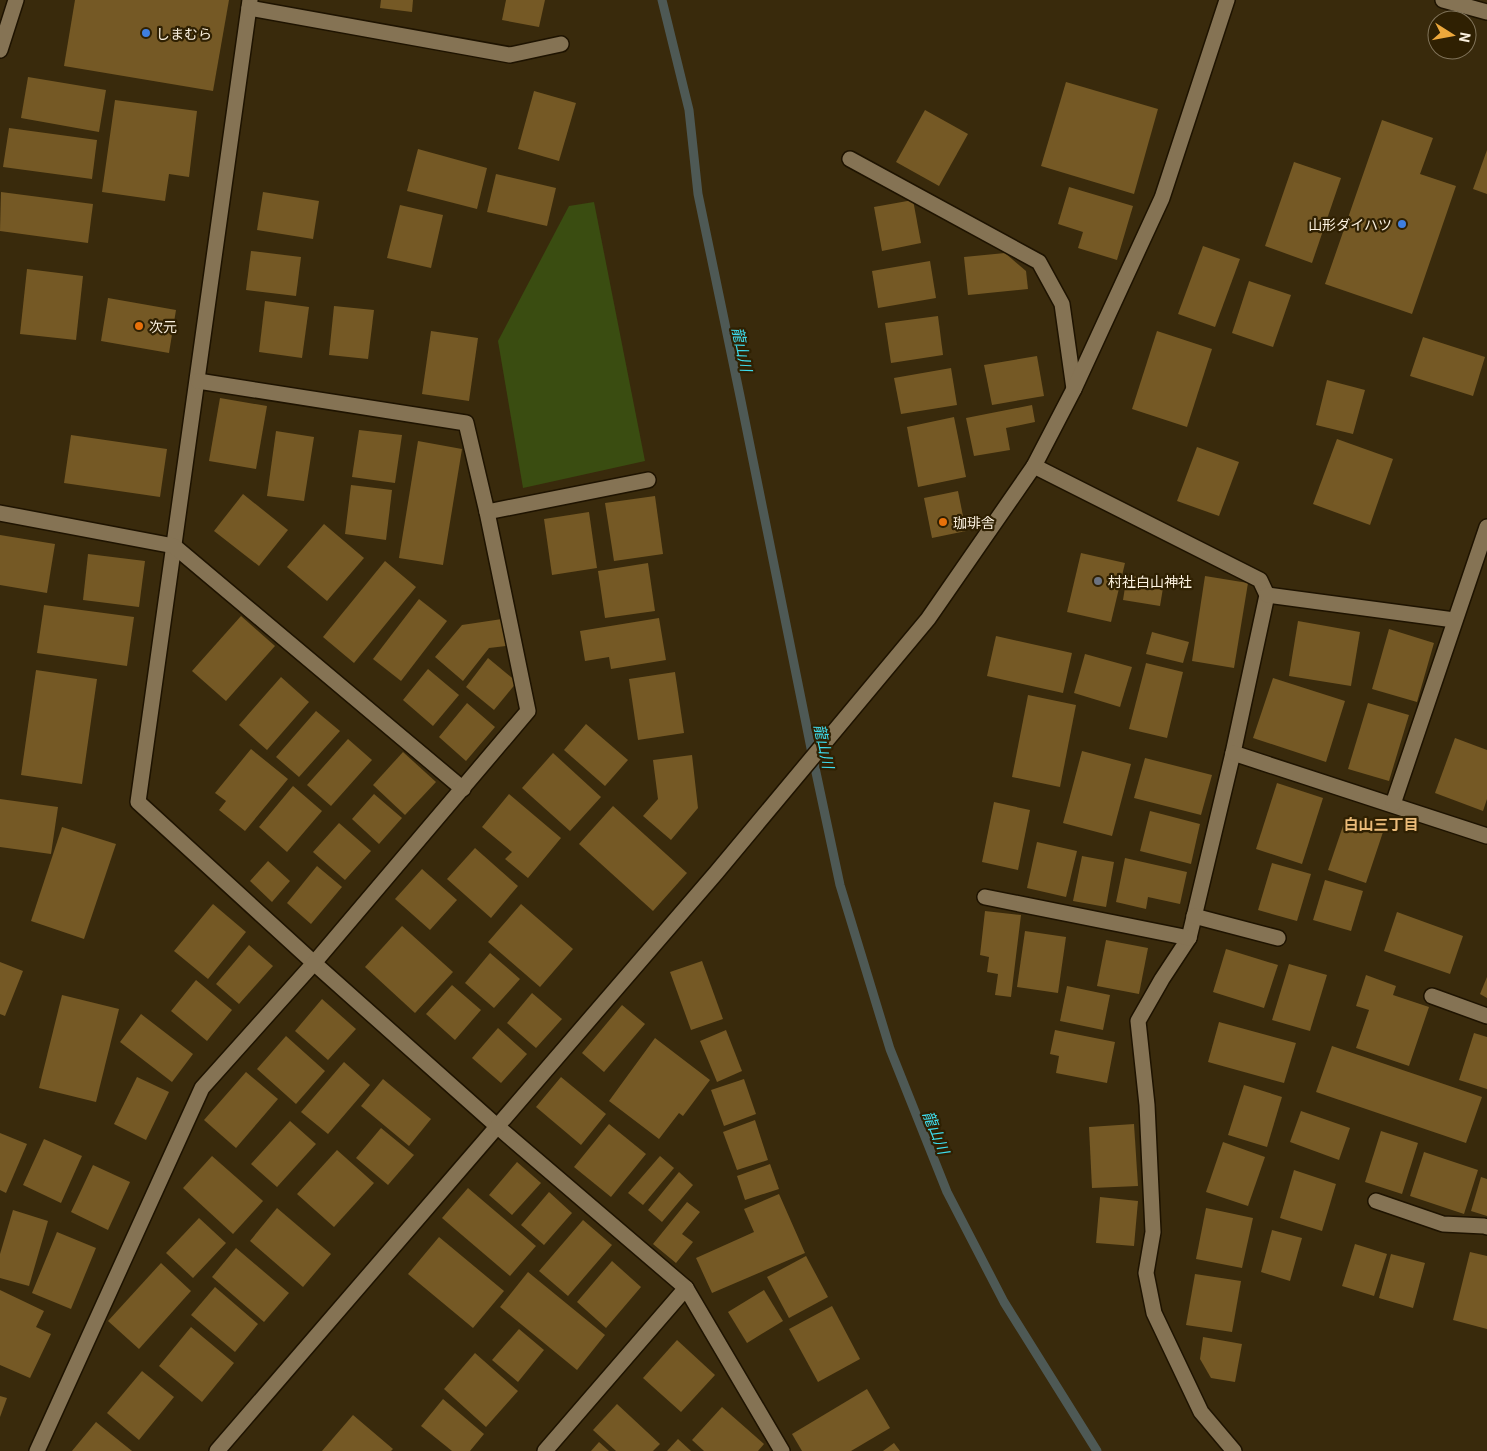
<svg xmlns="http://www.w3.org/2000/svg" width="1487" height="1451" font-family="Georgia,'Noto Sans JP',serif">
<rect width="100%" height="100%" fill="#392a0c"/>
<path fill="#3a4d11" d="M594,202L645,461L523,488L498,341L569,206Z"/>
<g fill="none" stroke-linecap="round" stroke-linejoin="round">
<path stroke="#4e5955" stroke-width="9" d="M662,0L689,110L698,194L740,396L814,763L840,885L890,1049L947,1192L1004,1302L1097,1451"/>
</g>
<g fill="#755925">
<path d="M75,0H229L213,91L64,66Z"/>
<path d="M381,0H413L412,12L380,8Z"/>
<path d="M506,0H545L539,27L502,20Z"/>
<path d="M28,77L106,90L99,132L21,118Z"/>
<path d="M1066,82L1158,109L1134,194L1041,166Z"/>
<path d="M534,91L576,103L559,161L518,149Z"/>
<path d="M115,100L197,111L189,177L169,174L165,201L102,192Z"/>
<path d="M925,110L968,134L939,186L896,162Z"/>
<path d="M1382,120L1433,138L1420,174L1456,186L1412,314L1325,284Z"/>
<path d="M9,128L97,140L92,179L3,167Z"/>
<path d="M418,149L487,168L477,209L407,191Z"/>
<path d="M1487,150V194L1473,189Z"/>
<path d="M1294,162L1341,178L1312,263L1265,246Z"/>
<path d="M496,174L556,188L547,226L487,212Z"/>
<path d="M1069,187L1133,206L1117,260L1078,248L1083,232L1058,224Z"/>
<path d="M1,192L93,204L88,243L0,231Z"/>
<path d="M263,192L319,201L313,239L257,230Z"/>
<path d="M913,200L921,243L882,251L874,207Z"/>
<path d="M400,205L443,215L431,268L387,258Z"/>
<path d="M1203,246L1240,259L1215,327L1178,314Z"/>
<path d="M251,251L301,257L296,296L246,290Z"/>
<path d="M1005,253L1026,271L1028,289L968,295L964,257Z"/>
<path d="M930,261L936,298L878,308L872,271Z"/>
<path d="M27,269L83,276L76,340L20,334Z"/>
<path d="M1249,281L1291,295L1273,347L1232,333Z"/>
<path d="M108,298L176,310L169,353L101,341Z"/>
<path d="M265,301L309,307L302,358L259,352Z"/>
<path d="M334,306L374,310L368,359L329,355Z"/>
<path d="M938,316L943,355L891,363L885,323Z"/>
<path d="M431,331L478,338L469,401L422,394Z"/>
<path d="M1157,331L1212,349L1187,427L1132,409Z"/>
<path d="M1423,337L1485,357L1473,396L1410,376Z"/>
<path d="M1037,356L1044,396L992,405L984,365Z"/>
<path d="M951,368L957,405L901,414L894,378Z"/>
<path d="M1327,380L1365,390L1353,434L1316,425Z"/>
<path d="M220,398L267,406L256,469L209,461Z"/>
<path d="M1032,405L1035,422L1006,428L1010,450L974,456L966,418Z"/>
<path d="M954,417L966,477L918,487L907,427Z"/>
<path d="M359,430L402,435L395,483L352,477Z"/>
<path d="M276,431L314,437L304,501L267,496Z"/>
<path d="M71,435L167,449L160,497L64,483Z"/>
<path d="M1337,439L1393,459L1370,525L1313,504Z"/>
<path d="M418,441L462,449L443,565L399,558Z"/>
<path d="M1197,447L1239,462L1219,516L1177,501Z"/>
<path d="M351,485L392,490L386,540L345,534Z"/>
<path d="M958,491L966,531L932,538L924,498Z"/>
<path d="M243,494L288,530L259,566L214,531Z"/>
<path d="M655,496L663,554L614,561L605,503Z"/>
<path d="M589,512L597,568L552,575L544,519Z"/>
<path d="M324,524L364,558L327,601L287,567Z"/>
<path d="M0,535L55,544L47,593L0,585Z"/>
<path d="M1081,553L1125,563L1111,622L1067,612Z"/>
<path d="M88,554L145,561L139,607L83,600Z"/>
<path d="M385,561L416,587L354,663L323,637Z"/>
<path d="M648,563L655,611L605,618L598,571Z"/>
<path d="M1127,575L1164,582L1160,606L1123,600Z"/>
<path d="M1205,576L1248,583L1234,668L1192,661Z"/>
<path d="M419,599L447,621L401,681L373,659Z"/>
<path d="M44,605L134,617L127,666L37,653Z"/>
<path d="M241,616L275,646L226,701L192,671Z"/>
<path d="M659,618L666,660L611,669L609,657L585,661L580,631Z"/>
<path d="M502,619L506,646L489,648L463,681L435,657L462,625Z"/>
<path d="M1298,621L1360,632L1351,686L1289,676Z"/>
<path d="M1389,629L1434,643L1417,702L1372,689Z"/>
<path d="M1152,632L1189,642L1183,663L1146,654Z"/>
<path d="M996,636L1072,653L1063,693L987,676Z"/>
<path d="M1085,654L1132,667L1120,707L1074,693Z"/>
<path d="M488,658L517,682L494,710L466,687Z"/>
<path d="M1146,663L1183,672L1167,738L1129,729Z"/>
<path d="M428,669L459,695L433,726L403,700Z"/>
<path d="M36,670L97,679L82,784L21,775Z"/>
<path d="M675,672L684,733L638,740L629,679Z"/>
<path d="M281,677L309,702L267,750L239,725Z"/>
<path d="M1273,678L1345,701L1326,762L1253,738Z"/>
<path d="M1028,695L1076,705L1060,787L1012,777Z"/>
<path d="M467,703L495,727L466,761L439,737Z"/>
<path d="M1368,703L1409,715L1389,781L1348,769Z"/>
<path d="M316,711L340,731L299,777L276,757Z"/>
<path d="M586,724L628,760L605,786L564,750Z"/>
<path d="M1455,738L1487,750V799L1483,811L1435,793Z"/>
<path d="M348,739L372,760L331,806L307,785Z"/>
<path d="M251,749L288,779L245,831L219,810L226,801L215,793Z"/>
<path d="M1082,751L1131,764L1112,836L1063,823Z"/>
<path d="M403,752L436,782L405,815L373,785Z"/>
<path d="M553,753L601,797L570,831L522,788Z"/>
<path d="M692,755L698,808L671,840L643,816L658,799L653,760Z"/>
<path d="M1145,758L1212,775L1201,815L1134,798Z"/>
<path d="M1277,783L1323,798L1302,864L1256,849Z"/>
<path d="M293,786L322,811L287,852L259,827Z"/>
<path d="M374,794L402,818L379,844L352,819Z"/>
<path d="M509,794L561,838L528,878L505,859L512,852L482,827Z"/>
<path d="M0,799L58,807L51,854L0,847Z"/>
<path d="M994,802L1030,810L1018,870L982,862Z"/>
<path d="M613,806L687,873L653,911L579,844Z"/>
<path d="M1150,811L1200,824L1191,864L1140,851Z"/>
<path d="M1345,820L1383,832L1366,883L1328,870Z"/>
<path d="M339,823L371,851L345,880L313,852Z"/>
<path d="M62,827L116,844L84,939L31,921Z"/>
<path d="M1037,842L1077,851L1066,897L1027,888Z"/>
<path d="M475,848L518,886L491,918L447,879Z"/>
<path d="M1082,856L1114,862L1106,907L1073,901Z"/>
<path d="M1125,858L1187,872L1180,904L1148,897L1146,909L1116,902Z"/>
<path d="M268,861L290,881L272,902L250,881Z"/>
<path d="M1272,863L1311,874L1297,921L1258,910Z"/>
<path d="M317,866L342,887L311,924L287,903Z"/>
<path d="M422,869L457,900L430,930L395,899Z"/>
<path d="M1325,880L1363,891L1351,931L1313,920Z"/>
<path d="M213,904L246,932L208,979L174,951Z"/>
<path d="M521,904L573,949L540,987L488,942Z"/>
<path d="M985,911L1021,915L1011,997L995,995L998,974L987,972L989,957L980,955Z"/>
<path d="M1397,912L1463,936L1450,974L1384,951Z"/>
<path d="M402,926L453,972L415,1013L365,967Z"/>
<path d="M1025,931L1066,937L1058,993L1017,987Z"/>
<path d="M1106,940L1148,948L1139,994L1097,986Z"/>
<path d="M249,945L273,966L239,1004L216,984Z"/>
<path d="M1226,949L1278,965L1264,1008L1213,992Z"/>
<path d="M490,953L520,979L494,1008L465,983Z"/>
<path d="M702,961L723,1019L691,1030L670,972Z"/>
<path d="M0,962L23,971L5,1016L0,1014Z"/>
<path d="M1289,964L1327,975L1310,1031L1272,1020Z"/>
<path d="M1366,975L1396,986L1393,995L1429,1007L1409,1066L1356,1048L1369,1010L1356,1006Z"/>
<path d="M1487,977V998L1480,994Z"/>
<path d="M196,980L232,1010L207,1041L171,1011Z"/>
<path d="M452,985L481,1010L455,1040L426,1014Z"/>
<path d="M1067,986L1110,995L1103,1030L1060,1021Z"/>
<path d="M532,993L562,1019L536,1048L507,1023Z"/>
<path d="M62,995L119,1009L96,1102L39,1088Z"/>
<path d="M322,999L356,1029L328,1060L295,1031Z"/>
<path d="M622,1005L645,1024L604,1072L582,1053Z"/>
<path d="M141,1014L193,1054L172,1082L120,1042Z"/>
<path d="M1219,1022L1296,1043L1284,1083L1208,1062Z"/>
<path d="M498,1028L527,1054L501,1083L472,1058Z"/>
<path d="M726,1030L742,1071L717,1082L700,1041Z"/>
<path d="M1055,1030L1115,1042L1107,1083L1056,1073L1059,1056L1050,1054Z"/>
<path d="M1474,1033L1487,1037V1089L1459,1080Z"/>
<path d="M286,1036L325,1071L296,1104L257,1069Z"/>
<path d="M655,1038L710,1080L683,1116L679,1113L659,1139L609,1101Z"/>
<path d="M1332,1046L1482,1097L1466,1143L1316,1092Z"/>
<path d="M344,1062L370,1085L328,1134L301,1112Z"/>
<path d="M246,1072L278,1099L236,1148L204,1120Z"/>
<path d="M137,1077L169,1092L146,1140L114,1124Z"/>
<path d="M561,1077L606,1114L581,1145L536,1107Z"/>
<path d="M383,1079L431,1119L409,1146L361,1106Z"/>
<path d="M744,1079L756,1114L724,1126L711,1090Z"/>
<path d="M1244,1085L1282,1097L1267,1147L1228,1135Z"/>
<path d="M1301,1111L1350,1128L1339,1160L1290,1142Z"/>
<path d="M755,1120L768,1160L737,1170L723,1132Z"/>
<path d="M290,1121L316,1144L277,1187L251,1164Z"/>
<path d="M609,1124L646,1154L611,1197L574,1167Z"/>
<path d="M1134,1124L1138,1186L1092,1188L1089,1127Z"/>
<path d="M381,1128L414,1155L388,1185L356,1158Z"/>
<path d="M1381,1131L1418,1143L1402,1194L1365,1182Z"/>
<path d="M0,1133L27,1144L6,1193L0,1190Z"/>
<path d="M44,1139L82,1156L61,1203L23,1185Z"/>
<path d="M1223,1142L1265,1157L1248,1206L1206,1192Z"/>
<path d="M337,1150L374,1183L334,1227L297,1194Z"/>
<path d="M1424,1152L1478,1170L1464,1214L1410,1196Z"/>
<path d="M212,1156L263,1201L233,1234L183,1188Z"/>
<path d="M660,1156L674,1168L643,1205L628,1193Z"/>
<path d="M517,1162L541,1183L512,1215L489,1195Z"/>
<path d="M770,1164L779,1189L745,1200L737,1176Z"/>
<path d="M93,1165L130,1182L108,1230L71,1212Z"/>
<path d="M1294,1170L1336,1184L1322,1231L1280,1218Z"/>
<path d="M679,1172L693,1185L662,1222L648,1210Z"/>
<path d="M1481,1177L1487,1179V1216L1471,1211Z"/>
<path d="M468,1188L536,1246L510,1276L442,1218Z"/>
<path d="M549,1192L572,1213L544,1245L521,1225Z"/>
<path d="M779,1194L805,1253L712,1293L696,1258L754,1232L744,1209Z"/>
<path d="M1100,1197L1138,1201L1134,1246L1096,1243Z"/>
<path d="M687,1202L700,1212L682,1234L693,1242L676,1263L653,1244Z"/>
<path d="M277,1208L331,1254L303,1287L250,1241Z"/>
<path d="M1206,1208L1253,1218L1242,1268L1196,1259Z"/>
<path d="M13,1210L48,1221L29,1286L0,1278V1254Z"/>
<path d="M199,1218L226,1243L193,1278L166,1253Z"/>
<path d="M583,1220L612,1245L568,1296L539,1271Z"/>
<path d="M1272,1230L1302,1238L1290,1281L1261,1272Z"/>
<path d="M57,1232L96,1248L71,1309L32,1293Z"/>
<path d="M439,1237L504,1291L473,1328L408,1274Z"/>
<path d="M1355,1244L1387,1254L1374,1296L1342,1286Z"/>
<path d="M236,1248L289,1293L264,1322L212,1277Z"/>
<path d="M1470,1252L1487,1256V1329L1453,1320Z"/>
<path d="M1391,1254L1425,1263L1413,1308L1379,1298Z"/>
<path d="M806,1256L828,1297L789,1318L767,1277Z"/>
<path d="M612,1261L641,1287L606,1328L577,1302Z"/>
<path d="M161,1263L191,1291L139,1349L108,1321Z"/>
<path d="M528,1272L605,1335L577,1370L500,1307Z"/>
<path d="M1195,1274L1241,1281L1232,1332L1186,1325Z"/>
<path d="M215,1287L258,1324L235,1352L191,1315Z"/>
<path d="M0,1290L44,1311L36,1327L51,1334L30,1378L0,1365Z"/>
<path d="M764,1290L783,1321L747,1343L728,1312Z"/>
<path d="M832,1306L860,1359L818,1382L789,1329Z"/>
<path d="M191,1327L234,1363L202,1402L159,1366Z"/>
<path d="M519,1329L544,1350L518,1382L492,1360Z"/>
<path d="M1203,1337L1242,1344L1235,1382L1211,1378L1200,1359Z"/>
<path d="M677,1340L715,1375L681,1412L643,1378Z"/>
<path d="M475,1353L518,1391L486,1427L444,1389Z"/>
<path d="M142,1371L174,1397L139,1440L107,1413Z"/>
<path d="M867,1389L890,1428L851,1451H802L792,1434Z"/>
<path d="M0,1396L7,1398L0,1417Z"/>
<path d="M443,1399L484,1434L470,1451H452L421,1426Z"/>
<path d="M617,1404L660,1444L653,1451H616L593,1430Z"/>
<path d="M722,1407L764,1444L758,1451H704L692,1440Z"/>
<path d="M353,1415L393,1449L391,1451H322Z"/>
<path d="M96,1422L132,1451H72Z"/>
<path d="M678,1439L691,1451H667Z"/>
<path d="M599,1442L609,1451H591Z"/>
<path d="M894,1443L900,1451H883Z"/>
</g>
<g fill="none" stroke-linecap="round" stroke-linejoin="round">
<g stroke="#1e1300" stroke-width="18">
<g id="service">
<path d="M250,0L138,802L314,963L498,1127L686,1288L782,1451"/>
<path d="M249,8L510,55L561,44"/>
<path d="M0,50L16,0"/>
<path d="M850,159L1039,262L1062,304L1074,389"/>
<path d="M1034,466L1260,580L1267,595L1233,753L1189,938L1162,979L1138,1021L1147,1105L1153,1232L1146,1273L1154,1313L1201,1412L1234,1451"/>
<path d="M487,512L648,480"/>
<path d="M0,513L174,546L463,789"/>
<path d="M1267,595L1454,620"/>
<path d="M1233,753L1487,836"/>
<path d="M1393,804L1487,527"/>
<path d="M985,897L1189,938"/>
<path d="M1194,916L1278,938"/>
<path d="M1432,996L1487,1016"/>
<path d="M1376,1201L1443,1224L1484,1226L1487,1227"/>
<path d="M37,1451L202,1088L314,963L528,711L487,512L466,423L198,381"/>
<path d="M545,1451L686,1288"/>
</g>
</g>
<g stroke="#1e1300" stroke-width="18">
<g id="tertiary">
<path d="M1443,0L1487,12"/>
<path d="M217,1451L716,873L928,619L1034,466L1074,389L1162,198L1227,0"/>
</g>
</g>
<use href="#service" stroke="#857354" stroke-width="15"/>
<use href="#tertiary" stroke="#857354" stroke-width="15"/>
</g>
<g fill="#3f7fe0" stroke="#2f2002" stroke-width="2">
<circle cx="146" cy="33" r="5"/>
<circle cx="1402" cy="224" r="5"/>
</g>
<g fill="#e8710a" stroke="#2f2002" stroke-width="2">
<circle cx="139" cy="326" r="5"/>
<circle cx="943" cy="522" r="5"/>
</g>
<circle fill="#6b7280" stroke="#2f2002" stroke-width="2" cx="1098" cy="581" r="5"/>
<g text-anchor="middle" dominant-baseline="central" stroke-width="4.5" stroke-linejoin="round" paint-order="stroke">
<g font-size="14" fill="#fcf2e1" stroke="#2f2002" text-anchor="start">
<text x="156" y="33">しまむら</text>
<text x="1392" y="224" text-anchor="end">山形ダイハツ</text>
<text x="149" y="326">次元</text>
<text x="953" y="522">珈琲舎</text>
<text x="1108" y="581">村社白山神社</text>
</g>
<g font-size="15" font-style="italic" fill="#3edced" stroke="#2f2002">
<text transform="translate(743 349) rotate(78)">龍山川</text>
<text transform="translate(825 746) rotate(78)">龍山川</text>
<text transform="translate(937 1132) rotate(68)">龍山川</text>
</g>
<g font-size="15" font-weight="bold" fill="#ecbc7a" stroke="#2f2002">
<text x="1381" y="823">白山三丁目</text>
</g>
</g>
<g transform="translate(1452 35) rotate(101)"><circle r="24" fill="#2f2002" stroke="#81745b"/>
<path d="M0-4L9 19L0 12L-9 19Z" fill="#eda83c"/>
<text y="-8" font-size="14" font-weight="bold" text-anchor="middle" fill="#fcf2e1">N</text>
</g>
</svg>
